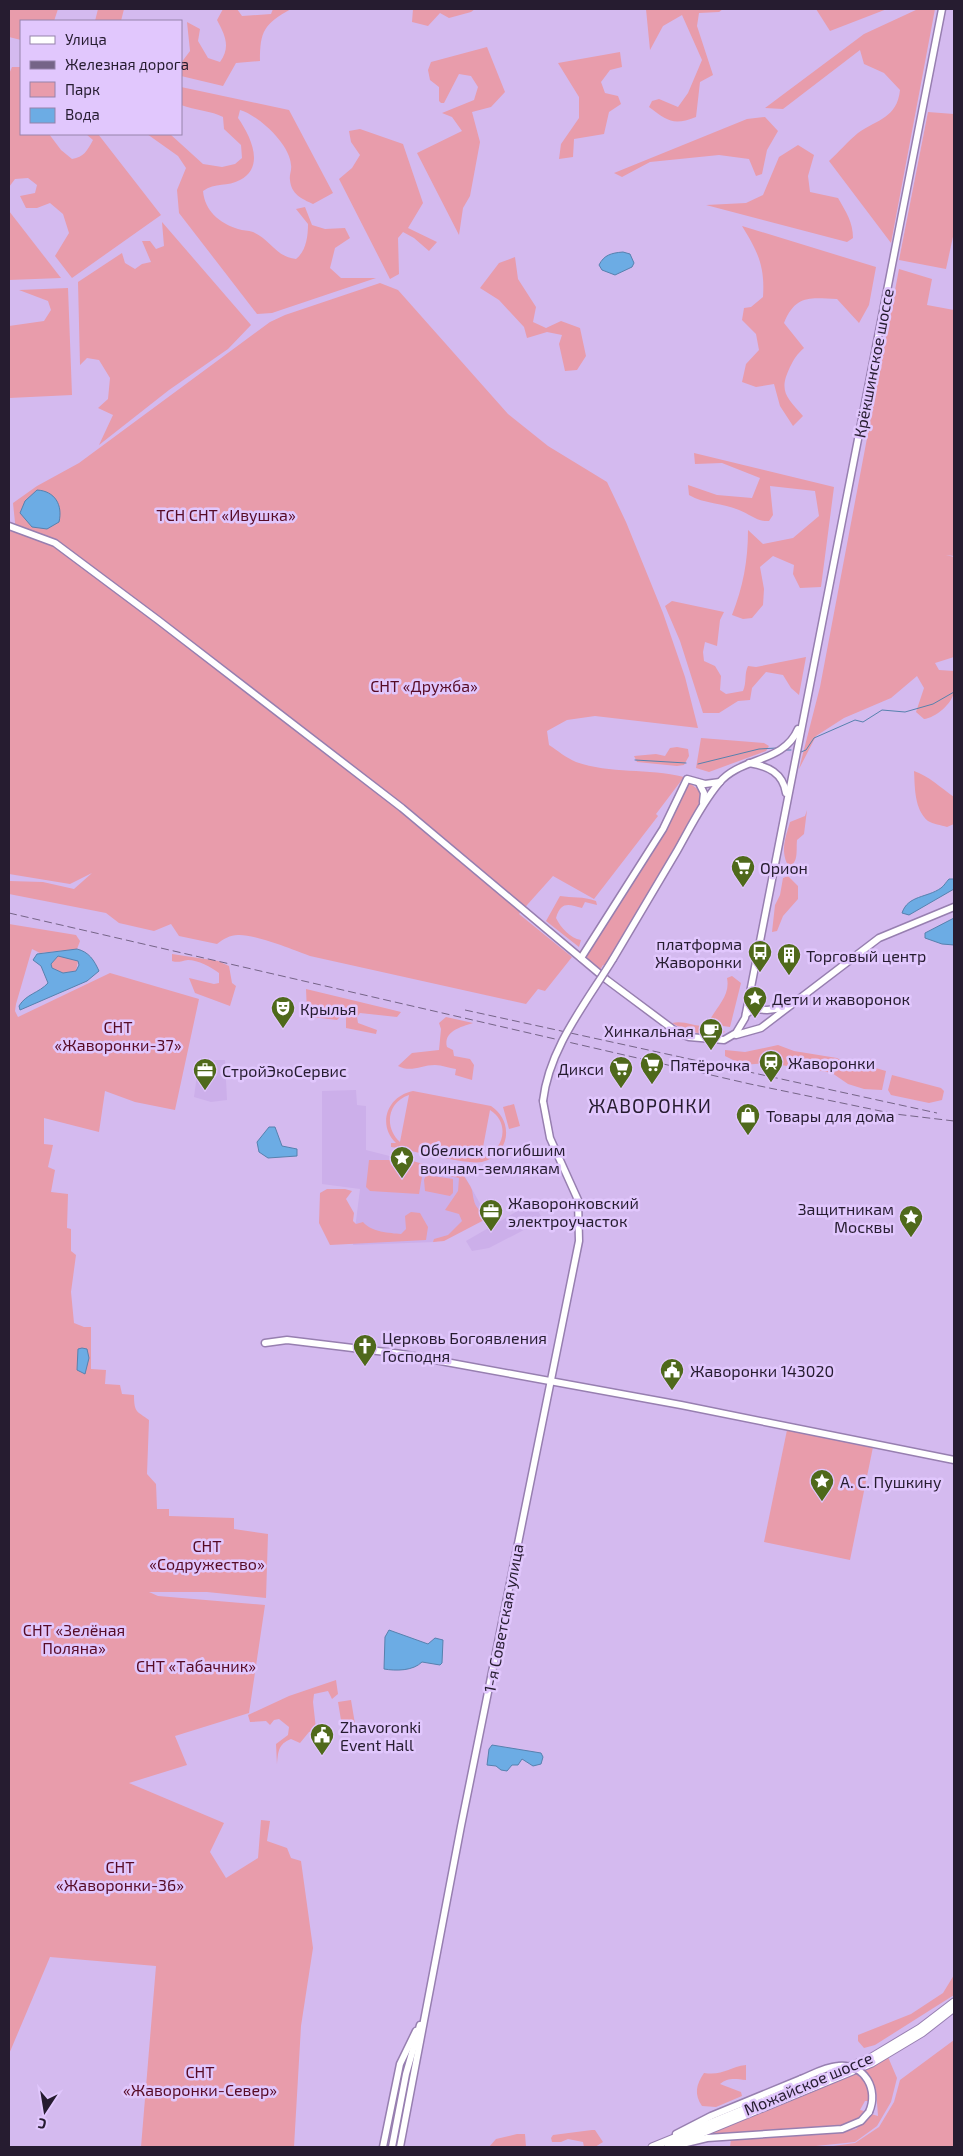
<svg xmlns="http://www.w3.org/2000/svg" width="963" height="2156" font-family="'Exo 2',sans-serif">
<rect width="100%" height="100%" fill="#d4baef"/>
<g fill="#ccafea">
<path d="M199,1060H225L227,1100L211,1102L194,1097Z"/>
<path d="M356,1090L357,1105L366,1106V1150L464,1175L487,1216L435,1242L353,1245L360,1189L322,1184V1091Z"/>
<path d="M533,1202L543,1220L489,1248L472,1251L466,1241Z"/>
</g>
<g fill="#e89cab" fill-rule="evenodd">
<path d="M9,9H58L54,21H21V40L9,37Z"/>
<path d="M98,9H124L121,21H95Z"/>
<path d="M223,9H237L242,16L271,14L273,9H291C264,24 260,31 260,61L236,63L223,86L181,76V63L190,51L187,22L200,29L198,41L208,58L220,62C231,47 225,35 217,20Z"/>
<path d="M413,9H475L471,12L449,18L440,13L428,26L412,22Z"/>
<path d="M646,9H723L719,12L699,13L697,26L713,75L700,82L696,117C673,126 668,121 649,107L652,101L659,99L678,107L688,93L702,60L682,15L663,26L650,50Z"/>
<path d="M816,9H887L830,31Z"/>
<path d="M918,9H935L891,243L829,161C839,152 848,141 858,133C878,119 897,118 900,90L884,73L864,64L860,50L783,109L765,108L864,34Z"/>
<path d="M487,47L505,92L491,107L472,112L480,142L470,196L463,208L459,235L417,153L462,131L452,117L442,113L474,100L478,87L471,76L459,74L444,103H441L439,101V87L430,80L428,70L431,62Z"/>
<path d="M620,52L622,67L610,70L601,82L605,93L618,96L621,104L609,112L604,134L574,139L573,157L559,159L561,144L579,118V97L558,63Z"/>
<path d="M12,67H21V134H49L61,150L72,159C84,157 87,151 93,140L86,134H98L161,215L72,278L55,256L69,233L63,214L50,203L37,208H26L20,196L35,193L37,185L28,178L15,179L9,187V74Z"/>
<path d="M181,87L289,110L333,193L313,204C302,199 291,194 290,180C289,175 292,170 291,165C290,144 258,115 240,110L238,118C250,135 266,167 240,180C228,187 215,182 203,191C205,211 219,223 238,229C243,231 248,230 253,232C270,239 276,257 296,259C306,251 308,237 308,224L296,209L305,207L312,225L325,229L345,228L350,238L335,248L330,268L341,278H376L272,313L257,314L179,213L177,190L186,168L178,156L147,134H170L203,164L222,167L235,164L242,158L241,145L224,129L223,117C212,111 195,110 181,105Z"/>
<path d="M928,112L954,114V232L946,269L899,260Z"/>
<path d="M765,117L778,131L767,150L762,174L756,176L749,159L719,155L650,162L622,177L614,173L747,119Z"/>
<path d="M360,129L403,144L423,203L408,228L437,242L429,251L414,238L403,232L398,238L399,274L390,279L339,179L352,168L360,155L351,142L349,131Z"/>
<path d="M798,145L814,155L808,176L810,192L838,198C846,212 853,222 853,238L847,242L706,205L746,203L763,195L779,157Z"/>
<path d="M9,211L61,278L9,280Z"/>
<path d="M162,222L251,325L228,349L169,390L99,445L113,415L98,408L108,399L110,378L99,360L87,358L80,365L78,282L122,253L125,263L135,269L142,264L151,262L142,241H150L156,249L164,246Z"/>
<path d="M742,226L876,267L869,305L859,323L837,299C810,298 796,294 784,323L804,348C797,354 794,359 790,367C778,392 787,397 803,416L793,426L780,406L774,384L756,387L742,382L746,364L759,350L756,334L742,320L744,308L751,307L763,297C765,266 758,252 742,226Z"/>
<path d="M515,257L518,279L536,307L533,322L546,328L561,321L580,328L586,356L577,370L565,371L559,344L562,335L547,332L527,338L524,327L499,300L480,288L499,263Z"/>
<path d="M899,269L932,279L927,305L954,310V556L946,555L954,557V657L935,663L939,670L954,671C954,678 955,686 954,692C952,704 935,718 924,719L916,712L924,688L917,676L891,698L844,718L816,736L799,769L820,687Z"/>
<path d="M380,283L398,290L508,414L548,446L607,482L626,522L663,613L685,677L698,728L595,716L567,720L547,731L549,745C557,750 566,758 576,762C610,774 648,768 684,777L656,814L658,816L594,899L553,876L519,914L572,957L545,991L538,989L526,1004L310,956C294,950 255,934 238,935C230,935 223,939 217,944L179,936L171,924L154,931L119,923L106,913L9,894V881L43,882L74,889L92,873L70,884L9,874V531L16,532L13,503L37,486L79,463L270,322L285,315Z"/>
<path d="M68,288L72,395L9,398V326L44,321L51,310L48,301L19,290Z"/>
<path d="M694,453L834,487L821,587L800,588L793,574L794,565L773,556L760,567L764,589L763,605L752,618L743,619L732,615C743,587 748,561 748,530L763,544L793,538L819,516L815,491L770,486L773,515L769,521C757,522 750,514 739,510C723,503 704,504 689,495L688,485L717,495L752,498L760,478L722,463L695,464Z"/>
<path d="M672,601L724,612L720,620L717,646L705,642L703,652L704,661L715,666L721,676L720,690L726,694L743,691C747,682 744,674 748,666L756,667L806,657L799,695L791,688L783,675L766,672L752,688L750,700L738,701L719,713H703L680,641L665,606Z"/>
<path d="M701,738L764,743L769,746L766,751L709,772L696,768Z"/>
<path d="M677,747L688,749L689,756L684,765L677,766L637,762L634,756L656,754L665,756L670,748Z"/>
<path d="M914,771C929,776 941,788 954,797V824L947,827C941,825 933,824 928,821C914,809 915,787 914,771Z"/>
<path d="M687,781L700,791L699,807L605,966L603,965L600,970L587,958L586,952L626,891Z"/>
<path d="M807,810L804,834L797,840C796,850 799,862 789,867C780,852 785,839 790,822L805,816Z"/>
<path d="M788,876L798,886V899L783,916L777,931L772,932L775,905L780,895L783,878Z"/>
<path d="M560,896C572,898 583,896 596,901L597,905L585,902L582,908C570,905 561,900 556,918C561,928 570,938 581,940L579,947L546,921Z"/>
<path d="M9,924L76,935L80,941L77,949L40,953L32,949L16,1004L15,1011L18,1017L110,973L199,999L175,1110L135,1102L105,1091L99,1132L44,1118V1144L53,1145L48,1167L55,1170L51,1192L68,1194L67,1228L71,1229V1251L76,1255L71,1292L74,1323L84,1327H91V1369L106,1370L105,1384L120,1385L122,1394L134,1395C134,1413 137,1411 149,1420L147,1474L156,1484L157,1509H169V1516L234,1518V1529L268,1534L266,1598L207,1592H149L158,1596L265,1605L249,1713L175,1736L187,1765L129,1783L224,1823L210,1852L226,1878L258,1858L261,1820L270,1821L267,1841L287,1848L291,1858L301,1861L313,1948L301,2026L294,2147H141L156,1966L50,1957L9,2054Z"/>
<path d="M172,954L218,961L229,966L232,983L236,986L230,1006L195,993L189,978L214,984L219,983V973C211,967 198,960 188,960C181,961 179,963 172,961Z"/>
<path d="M58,956L78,961L76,971L63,973L52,968L51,964Z"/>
<path d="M732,976L741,983L730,1027L716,1025L725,1032C710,1039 686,1031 672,1023C684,1020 695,1027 707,1026C714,1008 731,997 727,978Z"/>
<path d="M306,989L389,1009L401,1012L397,1017L360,1013L357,1017L358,1023L377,1030L376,1034L346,1028V1017L342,1015L337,1020L313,1017L307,1011Z"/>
<path d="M446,1017L473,1023C461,1027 443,1031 447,1047L453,1050L454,1056L470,1059L474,1065L472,1080L455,1075L456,1069C449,1068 442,1065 435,1065C421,1065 411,1073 398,1066L412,1053L439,1050L441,1029L439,1023Z"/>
<path d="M778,1045L794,1051L837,1058C847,1065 859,1062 871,1059L872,1067L886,1071L882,1090L864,1089L848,1084L832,1073L822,1071L767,1063L743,1065L725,1056V1050L745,1052Z"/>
<path d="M892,1075L941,1088L944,1091L942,1100L929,1103L891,1095L888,1090Z"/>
<path d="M413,1091L491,1106C501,1113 507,1123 506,1135C505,1148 495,1159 482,1162C465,1165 410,1150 391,1147V1143H396C377,1125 387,1096 413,1091ZM409,1095L400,1142C384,1128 387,1102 409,1095ZM490,1110C511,1123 504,1152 481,1158Z"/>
<path d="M514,1104L520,1126L509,1129L503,1107Z"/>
<path d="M369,1160H409L463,1175C466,1179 470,1185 472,1190C474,1201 474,1210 487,1213L488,1218L444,1241L433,1242L434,1239L448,1235L462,1221L459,1214L445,1210L458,1191L459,1178L423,1171L419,1194L370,1191L366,1187Z"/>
<path d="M426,1175L453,1179V1193L450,1196L425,1191L424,1180Z"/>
<path d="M327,1189H345L352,1191L346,1199L354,1213L353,1221L356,1224L363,1222C371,1232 390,1233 401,1234L406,1229L405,1216L411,1212L420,1213L428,1227L426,1240L330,1245L319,1223L320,1193Z"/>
<path d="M787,1430L873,1447L850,1560L764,1542Z"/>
<path d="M336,1680L338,1694L332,1699L328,1691L314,1694L313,1702L316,1729L309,1732L300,1743L291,1739C278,1744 278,1752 277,1765L276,1744L288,1735L289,1727L279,1719L274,1720L270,1725L266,1721L250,1722L248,1715L289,1696Z"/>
<path d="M351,1700L355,1724L342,1726L338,1702Z"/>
<path d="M954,1975V1995L875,2045L864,2048L858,2041V2035L911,2014L943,1993Z"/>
<path d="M954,2040V2147H826L855,2143L879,2127L894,2102L900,2080Z"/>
<path d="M888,2057L897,2078L891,2102L877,2126L855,2142L806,2147H730L731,2139L843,2132L856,2129L871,2114L878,2116L876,2089L865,2070Z"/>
<path d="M746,2065V2080C736,2079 728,2077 720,2084L741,2092L742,2096L716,2107L702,2106C694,2094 696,2085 704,2073C723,2076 729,2067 746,2065Z"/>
<path d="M855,2073C865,2080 871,2088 869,2101H865L860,2110L864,2111L854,2123L842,2127L699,2137Z"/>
<path d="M592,2130H595L603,2142L595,2147H584L583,2142L568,2139L561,2142H552L551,2138L553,2135Z"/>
<path d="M517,2134H525L526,2147H489L496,2139Z"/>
</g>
<g fill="#6cace4" stroke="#5781ae" fill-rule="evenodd">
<path d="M623,252L630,254L634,263L632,267L615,275L602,270L599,265C604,255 611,253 623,252Z"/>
<path d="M37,490C55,491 63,505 59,522L47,529L32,527L20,513L25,501Z"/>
<path d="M949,879H954V889L909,915L902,913C908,895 927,898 941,888C944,886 946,882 949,879Z"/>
<path d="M954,918V945L942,944L925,938V933Z"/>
<path d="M77,949C89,952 94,960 99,971L87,981L20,1010L19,1006C26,994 39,993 48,983L41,966L33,960L37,954ZM58,956L78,961L79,965L76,971L63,973L52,968L51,964Z"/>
<path d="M269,1127H275L282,1146L297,1149V1156L268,1158L259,1152L257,1142Z"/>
<path d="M82,1348L87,1349L89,1358L85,1374L77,1370L78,1349Z"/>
<path d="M389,1630L428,1644L435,1638L443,1640L442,1663L440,1665L422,1662C413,1671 396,1671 384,1669L385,1637Z"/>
<path d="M492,1745L541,1753L543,1757L541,1764L533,1766L522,1759L518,1765H512L507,1771L501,1770L496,1766L487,1765L489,1749Z"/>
</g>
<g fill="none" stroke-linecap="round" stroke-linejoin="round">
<g stroke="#5781ae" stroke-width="1">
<path d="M786,750H791"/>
<path d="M801,752L806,750L814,738L855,720L863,722L882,710L905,712L933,704L954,692"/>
<path d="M635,760L686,763"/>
<path d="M698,764L759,749L777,748"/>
</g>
<g stroke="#977fb0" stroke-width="9">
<g id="secondary">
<path d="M9,526L55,543L158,620L402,808L607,980L678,1033L689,1037L724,1040L736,1033L745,1018L942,9"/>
<path d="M749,763C768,766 783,773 786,793"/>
<path d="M699,783L704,793L703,802"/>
<path d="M581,958L663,829L687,779L705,784L720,782"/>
<path d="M613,959C634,923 656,887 677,851C690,828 702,803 719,783C740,757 784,763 798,729"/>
<path d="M753,990L758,1009"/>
<path d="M746,1014L753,1009L767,1010L784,1008"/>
<path d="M736,1035L761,1028L879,938L954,907"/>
<path d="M265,1343L287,1340L402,1354L681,1405L954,1460"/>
<path d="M676,2134L711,2116L801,2079"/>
<path d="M682,2144L707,2138L842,2129L861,2121L869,2112"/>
<path d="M383,2147L400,2064L416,2031"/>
<path d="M392,2147L406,2074L420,2025"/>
<path d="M400,2147L461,1826L579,1241L578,1200L550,1138L543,1101"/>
</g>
</g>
<g stroke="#977fb0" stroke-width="9">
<g id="primary">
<path d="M652,2147L870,2058L920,2028L954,2002"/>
<path d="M668,2147L872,2063L922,2033L954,2008"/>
</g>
</g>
<use href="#secondary" stroke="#fff" stroke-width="6"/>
<use href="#primary" stroke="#fff" stroke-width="7"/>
<g stroke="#756487" stroke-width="1" stroke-dasharray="8 4" stroke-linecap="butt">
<path d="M9,913L750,1084L895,1114L954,1121"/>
<path d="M465,1010L937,1113"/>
</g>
<g stroke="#977fb0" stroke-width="9" stroke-linecap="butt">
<g id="secondary-bridge">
<path d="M543,1101C549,1048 586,1003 613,959"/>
<path d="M801,2079C813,2074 825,2067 838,2066C865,2063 879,2090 869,2112"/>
</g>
</g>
<use href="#secondary-bridge" stroke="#fff" stroke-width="6"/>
</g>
<defs>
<g id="supermarket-pin" transform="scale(1.25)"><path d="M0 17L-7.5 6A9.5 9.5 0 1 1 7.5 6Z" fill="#4f691b" stroke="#e1c7fd"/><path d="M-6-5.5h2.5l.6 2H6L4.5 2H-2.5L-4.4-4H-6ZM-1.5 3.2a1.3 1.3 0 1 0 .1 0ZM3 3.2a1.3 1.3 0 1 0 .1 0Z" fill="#fff"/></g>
<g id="bus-pin" transform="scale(1.25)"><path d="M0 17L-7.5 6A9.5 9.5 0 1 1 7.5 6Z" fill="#4f691b" stroke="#e1c7fd"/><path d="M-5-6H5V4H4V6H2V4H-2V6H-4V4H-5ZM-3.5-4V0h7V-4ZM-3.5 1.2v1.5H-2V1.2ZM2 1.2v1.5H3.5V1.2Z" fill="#fff"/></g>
<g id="building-pin" transform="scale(1.25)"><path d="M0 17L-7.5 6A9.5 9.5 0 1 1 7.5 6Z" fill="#4f691b" stroke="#e1c7fd"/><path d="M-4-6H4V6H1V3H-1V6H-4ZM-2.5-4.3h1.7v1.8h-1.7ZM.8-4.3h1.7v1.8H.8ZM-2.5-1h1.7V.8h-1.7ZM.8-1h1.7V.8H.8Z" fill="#fff"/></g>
<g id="sight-pin" transform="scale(1.25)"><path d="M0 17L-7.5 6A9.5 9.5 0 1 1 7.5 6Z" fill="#4f691b" stroke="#e1c7fd"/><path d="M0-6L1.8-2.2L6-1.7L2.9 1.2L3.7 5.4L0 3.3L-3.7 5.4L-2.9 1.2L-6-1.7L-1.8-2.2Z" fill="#fff"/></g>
<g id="theatre-pin" transform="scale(1.25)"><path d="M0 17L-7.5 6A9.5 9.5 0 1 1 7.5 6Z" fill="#4f691b" stroke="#e1c7fd"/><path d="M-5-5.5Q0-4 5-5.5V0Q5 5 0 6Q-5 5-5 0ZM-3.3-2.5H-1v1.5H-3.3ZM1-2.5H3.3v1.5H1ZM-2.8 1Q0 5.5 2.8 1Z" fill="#fff"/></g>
<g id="cafe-pin" transform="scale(1.25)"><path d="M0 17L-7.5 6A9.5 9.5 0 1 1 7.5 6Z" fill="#4f691b" stroke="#e1c7fd"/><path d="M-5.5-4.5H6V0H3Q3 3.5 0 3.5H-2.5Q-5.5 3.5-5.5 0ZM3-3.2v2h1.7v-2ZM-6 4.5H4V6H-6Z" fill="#fff"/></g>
<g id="station-pin" transform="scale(1.25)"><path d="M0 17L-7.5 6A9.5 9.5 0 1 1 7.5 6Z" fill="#4f691b" stroke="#e1c7fd"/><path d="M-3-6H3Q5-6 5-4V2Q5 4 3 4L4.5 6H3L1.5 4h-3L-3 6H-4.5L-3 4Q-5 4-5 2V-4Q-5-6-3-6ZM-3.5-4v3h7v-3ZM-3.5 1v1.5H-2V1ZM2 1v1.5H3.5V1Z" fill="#fff"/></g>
<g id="office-pin" transform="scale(1.25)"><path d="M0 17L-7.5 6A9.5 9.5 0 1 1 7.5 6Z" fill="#4f691b" stroke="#e1c7fd"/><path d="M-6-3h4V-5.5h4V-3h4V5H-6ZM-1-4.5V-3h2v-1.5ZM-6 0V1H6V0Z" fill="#fff"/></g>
<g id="shop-pin" transform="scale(1.25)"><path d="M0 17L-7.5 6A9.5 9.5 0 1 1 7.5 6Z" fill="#4f691b" stroke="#e1c7fd"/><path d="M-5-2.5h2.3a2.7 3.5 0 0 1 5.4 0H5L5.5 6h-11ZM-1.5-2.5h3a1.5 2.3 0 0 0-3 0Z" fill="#fff"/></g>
<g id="church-pin" transform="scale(1.25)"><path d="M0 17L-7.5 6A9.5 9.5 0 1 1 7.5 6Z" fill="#4f691b" stroke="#e1c7fd"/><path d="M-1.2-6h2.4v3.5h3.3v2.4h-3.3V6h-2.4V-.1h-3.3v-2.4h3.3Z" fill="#fff"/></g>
<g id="civic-pin" transform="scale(1.25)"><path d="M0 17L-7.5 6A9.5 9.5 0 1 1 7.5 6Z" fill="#4f691b" stroke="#e1c7fd"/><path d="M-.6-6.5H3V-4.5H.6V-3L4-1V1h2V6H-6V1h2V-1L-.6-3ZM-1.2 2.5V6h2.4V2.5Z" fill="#fff"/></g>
</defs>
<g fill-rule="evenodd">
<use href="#supermarket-pin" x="743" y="867"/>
<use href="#bus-pin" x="760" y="952"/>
<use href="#building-pin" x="789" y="955"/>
<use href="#sight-pin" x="755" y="998"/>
<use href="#theatre-pin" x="283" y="1008"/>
<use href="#cafe-pin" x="711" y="1030"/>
<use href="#station-pin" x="771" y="1062"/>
<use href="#supermarket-pin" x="652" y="1064"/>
<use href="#supermarket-pin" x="621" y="1068"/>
<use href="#office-pin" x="205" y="1070"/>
<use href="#shop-pin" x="748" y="1115"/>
<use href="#sight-pin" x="402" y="1158"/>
<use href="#office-pin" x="491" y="1211"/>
<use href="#sight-pin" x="911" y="1217"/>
<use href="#church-pin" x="365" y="1346"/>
<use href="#civic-pin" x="672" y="1370"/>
<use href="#sight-pin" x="822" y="1481"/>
<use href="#civic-pin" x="322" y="1735"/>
</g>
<g text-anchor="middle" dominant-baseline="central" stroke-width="5" stroke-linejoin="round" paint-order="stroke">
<g font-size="16" fill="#261c30" stroke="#e1c7fd">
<text transform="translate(873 363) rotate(-79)">Крёкшинское шоссе</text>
<text transform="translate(503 1618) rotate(-79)">1-я Советская улица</text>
<text transform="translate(808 2083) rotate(-23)">Можайское шоссе</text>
</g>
<g font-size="16" fill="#570b26" stroke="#e1c7fd">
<text x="226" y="514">ТСН СНТ «Ивушка»</text>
<text x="424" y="685">СНТ «Дружба»</text>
<text x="118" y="1026">СНТ<tspan x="118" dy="18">«Жаворонки-37»</tspan></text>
<text x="207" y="1545">СНТ<tspan x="207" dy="18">«Содружество»</tspan></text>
<text x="74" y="1629">СНТ «Зелёная<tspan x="74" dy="18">Поляна»</tspan></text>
<text x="196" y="1665">СНТ «Табачник»</text>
<text x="120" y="1866">СНТ<tspan x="120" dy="18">«Жаворонки-36»</tspan></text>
<text x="200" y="2071">СНТ<tspan x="200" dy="18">«Жаворонки-Север»</tspan></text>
</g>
<g font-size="16" fill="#261c30" stroke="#e1c7fd" text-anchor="start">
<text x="760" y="867">Орион</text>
<text x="742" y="943" text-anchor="end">платформа<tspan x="742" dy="18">Жаворонки</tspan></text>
<text x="806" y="955">Торговый центр</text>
<text x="772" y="998">Дети и жаворонок</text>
<text x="300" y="1008">Крылья</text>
<text x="694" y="1030" text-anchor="end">Хинкальная</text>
<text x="788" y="1062">Жаворонки</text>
<text x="670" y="1064">Пятёрочка</text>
<text x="604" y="1068" text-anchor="end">Дикси</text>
<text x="222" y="1070">СтройЭкоСервис</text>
<text x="766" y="1115">Товары для дома</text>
<text x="420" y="1149">Обелиск погибшим<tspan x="420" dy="18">воинам-землякам</tspan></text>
<text x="508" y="1202">Жаворонковский<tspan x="508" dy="18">электроучасток</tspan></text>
<text x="894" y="1208" text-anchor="end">Защитникам<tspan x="894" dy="18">Москвы</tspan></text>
<text x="382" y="1337">Церковь Богоявления<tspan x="382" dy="18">Господня</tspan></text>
<text x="690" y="1370">Жаворонки 143020</text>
<text x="840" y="1481">А. С. Пушкину</text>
<text x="340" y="1726">Zhavoronki<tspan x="340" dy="18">Event Hall</tspan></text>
</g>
<g font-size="19" letter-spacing="1" fill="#261c30" stroke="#e1c7fd">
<text x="650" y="1105">ЖАВОРОНКИ</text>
</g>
</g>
<rect width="963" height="2156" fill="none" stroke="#261c30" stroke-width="20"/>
<rect x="20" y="20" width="162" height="115" fill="#e1c7fd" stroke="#9683ab"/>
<rect x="30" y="36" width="25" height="8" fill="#ffffff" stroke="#9683ab"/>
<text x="65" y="45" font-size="15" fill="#261c30">Улица</text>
<rect x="30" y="61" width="25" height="8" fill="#756487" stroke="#9683ab"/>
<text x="65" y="70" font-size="15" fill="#261c30">Железная дорога</text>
<rect x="30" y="82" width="25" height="15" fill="#e89cab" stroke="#9683ab"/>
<text x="65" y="95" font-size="15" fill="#261c30">Парк</text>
<rect x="30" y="108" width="25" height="15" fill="#6cace4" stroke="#9683ab"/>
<text x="65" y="120" font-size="15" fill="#261c30">Вода</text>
<g transform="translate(45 2111) rotate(192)" stroke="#e1c7fd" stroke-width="4" paint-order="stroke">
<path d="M0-4L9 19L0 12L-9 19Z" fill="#261c30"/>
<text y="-8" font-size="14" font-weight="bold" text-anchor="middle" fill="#261c30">С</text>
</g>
</svg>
